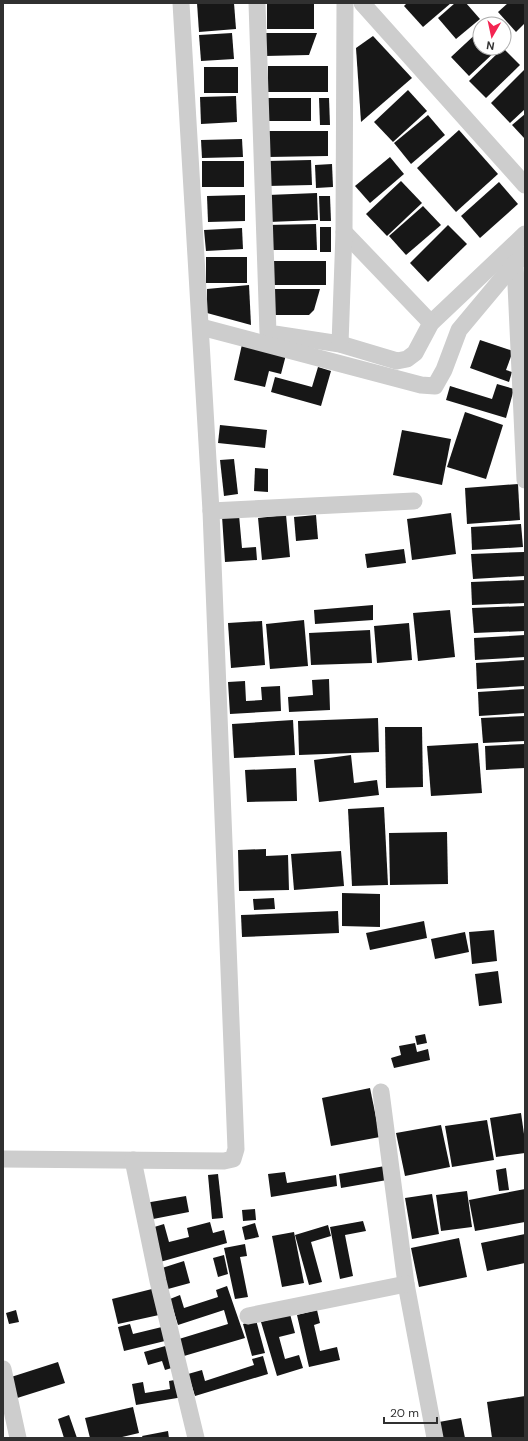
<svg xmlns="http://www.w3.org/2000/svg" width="528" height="1441" font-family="'DM Sans',sans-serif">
<rect width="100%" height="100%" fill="#fff"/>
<g fill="#171717">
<path d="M197,3H234L236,29L199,32Z"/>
<rect x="267" y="3" width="47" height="26"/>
<path d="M407,3H451L423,27L404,6Z"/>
<path d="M455,3H466L480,19L456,39L438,18Z"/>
<path d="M508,3H525V23L516,32L498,12Z"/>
<path d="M480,30V48H499L469,76L451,57Z"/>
<path d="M232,33L234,59L201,61L199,35Z"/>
<path d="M265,33H317L309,55L265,56Z"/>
<path d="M373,36L412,78L361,122L356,48Z"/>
<path d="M503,48L520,65L486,98L469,81Z"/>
<rect x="268" y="66" width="60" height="26"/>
<rect x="204" y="67" width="34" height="26"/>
<path d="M525,69V109L510,123L491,103Z"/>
<path d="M408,90L427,111L393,142L374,122Z"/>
<path d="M236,96L237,122L201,124L200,97Z"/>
<rect x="266" y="98" width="45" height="23"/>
<path d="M319,98H329L330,125H320Z"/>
<path d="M525,114V139L512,125Z"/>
<path d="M428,115L445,135L411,164L394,143Z"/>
<path d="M459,130L498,174L456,212L417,168Z"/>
<path d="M268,131H328V156L268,157Z"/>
<path d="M242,139L243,157L202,158L201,140Z"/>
<path d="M390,157L404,174L370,203L355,186Z"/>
<path d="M311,160L312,185L267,186V161Z"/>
<rect x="202" y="161" width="42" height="26"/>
<path d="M332,164L333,187L316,188L315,165Z"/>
<path d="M401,181L422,203L387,236L366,214Z"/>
<path d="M499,182L518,204L480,238L461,216Z"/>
<path d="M317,193L318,220L269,222L268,195Z"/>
<path d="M245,195V221L208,222L207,196Z"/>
<path d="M319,196H330L331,221H320Z"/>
<path d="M423,206L441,225L406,255L389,236Z"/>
<path d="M316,224L317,250H267L266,225Z"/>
<path d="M448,225L467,244L428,282L410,263Z"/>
<rect x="320" y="227" width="11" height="25"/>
<path d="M242,228L243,249L206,251L204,230Z"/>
<rect x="206" y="257" width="41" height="26"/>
<rect x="269" y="261" width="57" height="24"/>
<path d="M249,285L251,325L207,313V289Z"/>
<path d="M270,289H320L314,310L309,315H270Z"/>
<path d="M243,340L287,351L281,374L269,371L265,387L234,380Z"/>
<path d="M480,340L513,351L506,370L512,372L509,382L470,368Z"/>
<path d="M318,367L331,371L321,406L271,392L275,377L312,387Z"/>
<path d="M497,384L514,389L506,418L446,400L450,386L492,399Z"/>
<path d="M465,412L503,425L486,479L447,467Z"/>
<path d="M220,425L267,430L265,448L218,443Z"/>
<path d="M402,430L451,439L442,485L393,475Z"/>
<path d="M234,459L238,494L224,496L220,460Z"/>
<path d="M255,468L268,469V492L254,491Z"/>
<path d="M518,484L520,520L467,524L465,488Z"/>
<path d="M451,513L456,554L412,560L407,519Z"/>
<path d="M239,515L242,548L256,547L257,560L225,562L222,516Z"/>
<path d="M286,515L290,557L262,560L258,518Z"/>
<path d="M316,515L318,539L296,541L294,517Z"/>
<path d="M521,524L523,547L472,550L471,527Z"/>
<path d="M404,549L406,563L367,568L365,554Z"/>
<path d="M524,552L525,576L473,579L471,554Z"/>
<path d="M525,580V603L472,605L471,582Z"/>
<path d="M373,605V620L315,624L314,610Z"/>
<path d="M525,606V631L474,633L472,608Z"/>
<path d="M450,610L455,657L418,661L413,613Z"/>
<path d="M304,620L308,666L270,669L266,624Z"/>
<path d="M262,621L265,665L231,668L228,623Z"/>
<path d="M409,623L412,660L377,663L374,626Z"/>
<path d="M370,630L372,663L311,665L309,633Z"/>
<path d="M525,635V657L475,660L474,638Z"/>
<path d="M525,660V686L477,689L476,663Z"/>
<path d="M329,679L330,710L289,712L288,697L313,695L312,680Z"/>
<path d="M245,681L246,701L262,700L261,687L280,686L281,711L230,714L228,682Z"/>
<path d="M525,689V713L479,716L478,692Z"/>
<path d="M525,716V741L483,743L481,718Z"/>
<path d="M378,718L379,752L299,755L298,721Z"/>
<path d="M293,720L295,755L234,758L232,724Z"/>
<path d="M385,727H422L423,787L386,788Z"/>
<path d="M478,743L482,793L431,796L427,746Z"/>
<path d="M525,744V768L486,770L485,746Z"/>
<path d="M351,755L354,783L377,780L379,795L319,802L314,760Z"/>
<path d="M296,768L297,801L247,802L245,770Z"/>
<path d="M384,807L388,885L352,886L348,809Z"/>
<path d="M447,832L448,884L390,885L389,833Z"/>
<path d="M266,849V856L288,855L289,890L239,891L238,850Z"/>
<path d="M341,851L344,886L294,890L291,854Z"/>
<path d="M342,893L380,894V927L342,926Z"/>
<path d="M274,898L275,909L254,910L253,899Z"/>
<path d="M338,911L339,933L242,937L241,915Z"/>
<path d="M424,921L427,938L370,950L366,933Z"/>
<path d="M494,930L497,961L472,964L469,932Z"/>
<path d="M465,932L469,952L435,959L431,939Z"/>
<path d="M498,971L502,1003L479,1006L475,974Z"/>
<path d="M425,1034L427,1043L417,1045L415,1036Z"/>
<path d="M415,1043L417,1052L428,1049L430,1060L394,1068L391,1058L401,1055L399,1046Z"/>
<path d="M370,1088L380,1137L331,1146L322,1098Z"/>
<path d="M521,1113L525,1141V1153L496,1157L490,1118Z"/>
<path d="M487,1120L494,1160L452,1167L445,1126Z"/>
<path d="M441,1125L450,1167L405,1176L396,1133Z"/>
<path d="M385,1166L387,1180L341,1188L339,1174Z"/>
<path d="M506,1168L509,1190L499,1191L496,1170Z"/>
<path d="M285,1172L287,1183L336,1175L337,1186L271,1197L268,1174Z"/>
<path d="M218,1174L223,1218L212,1219L208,1175Z"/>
<path d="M525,1189V1222L475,1231L469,1200Z"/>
<path d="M467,1191L472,1227L441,1231L436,1195Z"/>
<path d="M432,1194L439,1234L412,1239L405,1198Z"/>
<path d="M186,1196L189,1212L148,1220L145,1203Z"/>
<path d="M255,1209L256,1220L243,1221L242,1210Z"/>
<path d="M363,1221L366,1231L345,1235L353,1276L340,1279L330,1227Z"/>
<path d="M210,1222L213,1233L224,1230L227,1243L160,1262L151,1228L164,1224L169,1242L189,1237L187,1228Z"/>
<path d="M255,1223L259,1237L245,1240L242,1227Z"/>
<path d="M328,1225L331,1236L311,1242L322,1282L309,1285L295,1235Z"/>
<path d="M294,1232L304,1283L282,1287L272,1236Z"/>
<path d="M525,1234V1263L487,1271L481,1243Z"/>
<path d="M459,1238L467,1277L419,1287L411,1248Z"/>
<path d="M245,1244L247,1256L240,1257L248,1297L235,1299L224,1248Z"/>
<path d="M224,1255L228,1274L218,1277L213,1258Z"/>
<path d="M184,1261L190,1283L168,1289L162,1268Z"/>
<path d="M227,1286L245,1338L184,1356L179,1339L228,1324L224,1310L178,1325L170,1299L180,1295L184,1308L218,1297L216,1290Z"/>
<path d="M152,1289L159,1315L118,1324L112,1299Z"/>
<path d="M16,1310L19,1322L9,1324L6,1313Z"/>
<path d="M317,1310L320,1323L314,1325L320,1351L337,1347L340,1360L309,1367L297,1315Z"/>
<path d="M290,1314L295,1333L279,1337L285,1359L299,1355L303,1368L277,1376L261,1322Z"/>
<path d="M256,1320L265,1353L252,1356L243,1324Z"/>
<path d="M130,1324L133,1334L166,1326L169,1340L124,1351L118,1327Z"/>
<path d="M169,1345L175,1367L165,1370L162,1361L148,1365L144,1352Z"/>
<path d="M263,1356L268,1374L195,1396L188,1374L202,1370L205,1381L254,1365L252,1359Z"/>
<path d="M58,1362L65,1383L14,1399L8,1378Z"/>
<path d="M180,1379L183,1397L136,1405L132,1384L143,1382L145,1393L170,1389L169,1381Z"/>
<path d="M525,1396V1438H492L487,1402Z"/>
<path d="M133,1407L139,1433L118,1438H90L85,1418Z"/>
<path d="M69,1415L77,1438H64L58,1419Z"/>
<path d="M461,1418L465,1438H442L439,1422Z"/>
<path d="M168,1431L169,1438H143L142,1436Z"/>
</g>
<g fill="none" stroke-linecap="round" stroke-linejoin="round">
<g stroke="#cdcdcd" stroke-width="17">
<path d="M257,3L268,333L340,344L397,361L407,359L415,353L431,323L525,234"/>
<path d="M362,3L525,185"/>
<path d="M344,232L431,323"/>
<path d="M515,263L525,480"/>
<path d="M201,327L421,385L435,386L444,370L459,330L515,263L525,255"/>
<path d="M340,344L344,232L345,3"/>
<path d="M211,511L414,501"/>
<path d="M381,1092L406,1284L435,1438"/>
<path d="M3,1159L224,1161L233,1159L236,1149L211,511L181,3"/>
<path d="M133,1160L158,1281L196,1438"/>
<path d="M248,1316L406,1284"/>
<path d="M3,1369L18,1438"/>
</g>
</g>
<rect width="528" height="1441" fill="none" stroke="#303030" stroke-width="8"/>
<g transform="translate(492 36) rotate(189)"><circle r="19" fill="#ffffff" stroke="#acacac"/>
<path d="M0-3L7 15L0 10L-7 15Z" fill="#f32552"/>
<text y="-6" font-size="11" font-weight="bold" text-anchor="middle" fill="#303030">N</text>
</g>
<path d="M384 1417v6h53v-6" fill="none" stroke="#303030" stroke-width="2"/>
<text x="390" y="1417" font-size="12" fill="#303030" stroke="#ffffff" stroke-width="3" paint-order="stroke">20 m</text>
</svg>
